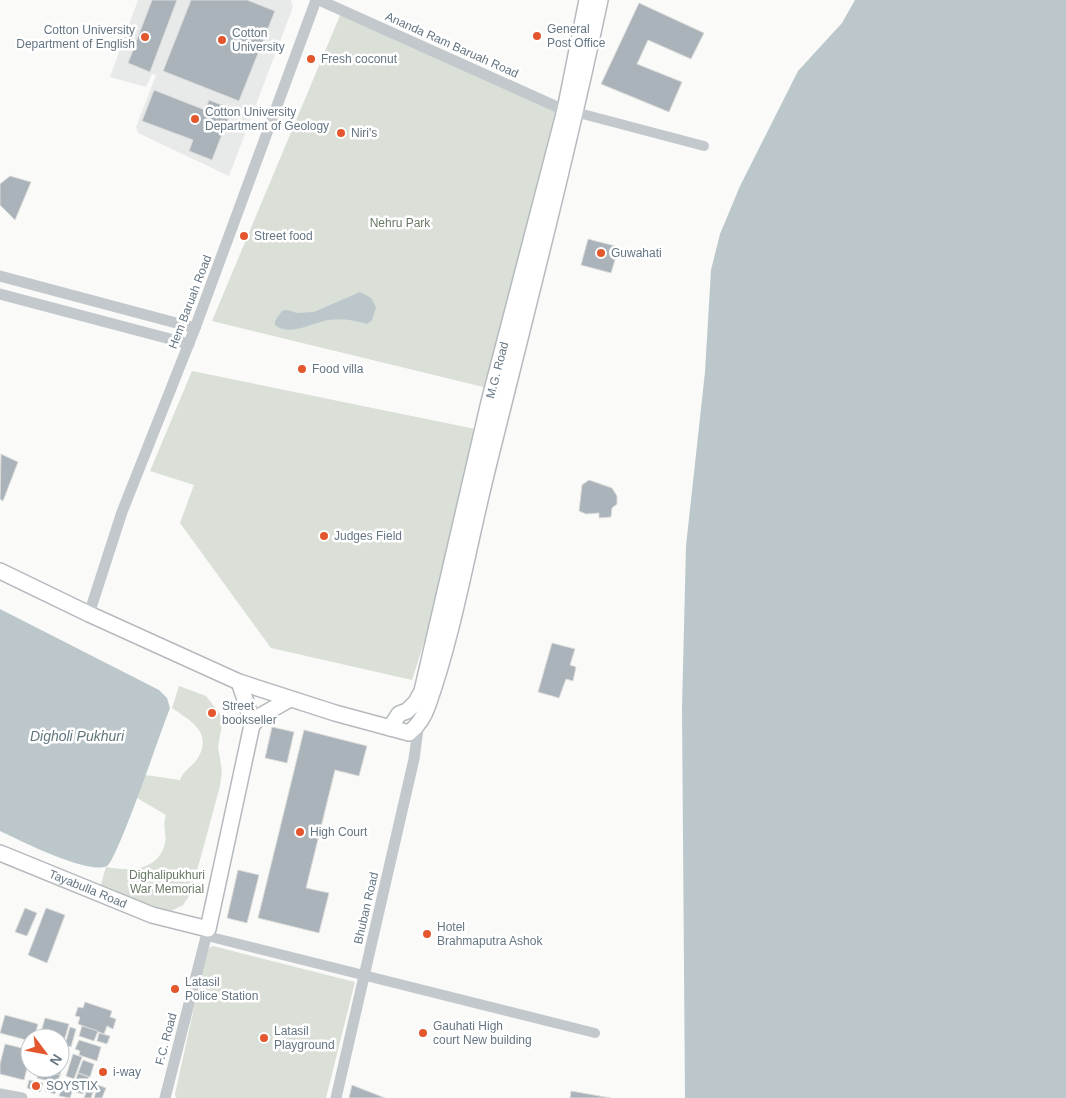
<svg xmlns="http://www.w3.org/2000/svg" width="1066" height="1098" font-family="Arial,sans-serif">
<rect width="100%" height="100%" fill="#fafaf8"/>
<path fill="#e8e9e9" d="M138,0H291L293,7L229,176L138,133L136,127L156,75L152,74L146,87L110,77Z"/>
<g fill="#dadfd7">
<path d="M341,13L565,110L500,391L212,321Z"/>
<path d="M192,371L485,431L454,549L412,680L271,648L180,523L194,485L150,471Z"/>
<path d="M179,686L206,696L223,718L218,747L222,771L220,786L191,893L183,905L171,911L99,891L106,867C129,871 158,872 165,843C167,834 162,828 166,815L137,798L145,775L180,780C185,768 194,766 199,756C212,731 189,720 172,708Z"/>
<path d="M213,946L355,982L326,1098H176L175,1094L207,949Z"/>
</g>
<g fill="#bbc7cb">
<path d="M855,0H1066V1098H685L682,708L686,546L705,372L711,270L720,234L740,186L798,71L842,23Z"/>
<path d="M360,292L371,298L376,307L372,320L367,324C353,320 342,318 328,320C311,323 290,337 275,325V321L282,311L287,310L297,313L314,312Z"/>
<path d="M0,609L159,690L167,698L170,708C162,728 117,861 107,866C88,875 19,840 0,831Z"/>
</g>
<g fill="#aab3b9" stroke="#dcdcda">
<path d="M152,0H177L150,72L128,63Z"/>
<path d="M191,0H247L275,11L239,101L163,71Z"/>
<path d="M639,3L704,33L691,59L648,40L637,64L682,82L669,112L601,84Z"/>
<path d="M154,90L205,110L209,100L232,109L212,160L189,151L193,140L142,121Z"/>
<path d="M10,176L31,182L15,220L0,205V184Z"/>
<path d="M588,239L619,247L611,273L581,265Z"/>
<path d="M1,454L18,462L3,501L0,499Z"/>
<path d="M589,480L612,488L617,496V504L612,508L611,517L599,518V513L586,514L579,511L582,485Z"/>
<path d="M552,643L575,649L570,665L576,667L573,681L566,679L559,698L538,692Z"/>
<path d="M272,727L294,732L287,763L265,758Z"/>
<path d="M304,730L367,746L359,776L335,770L306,888L329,893L319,933L258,918Z"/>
<path d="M238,870L259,875L247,923L227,918Z"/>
<path d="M25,908L37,913L27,936L15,932Z"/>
<path d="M46,908L65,915L47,963L28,955Z"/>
<path d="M85,1002L112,1011L110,1017L116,1019L113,1029L107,1026L104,1034L78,1024L80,1017L75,1016L78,1007L83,1008Z"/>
<path d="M5,1015L38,1024L34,1038H30V1041L0,1033Z"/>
<path d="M45,1018L69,1024L65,1038L41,1032Z"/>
<path d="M82,1026L98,1031L94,1041L79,1036Z"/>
<path d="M70,1027L76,1029L71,1047L65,1045Z"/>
<path d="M99,1033L110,1036L107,1044L97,1041Z"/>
<path d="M79,1040L101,1047L97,1061L79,1055L80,1051L75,1049Z"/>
<path d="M5,1044L30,1050V1057L24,1080L0,1074V1064Z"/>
<path d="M60,1052L66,1054L60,1075L39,1069L60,1068Z"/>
<path d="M73,1054L82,1057L74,1079L66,1076Z"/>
<path d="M83,1060L94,1064L90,1077L78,1073Z"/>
<path d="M39,1069L60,1075L57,1083L37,1078Z"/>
<path d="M78,1073L89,1077L83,1094L72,1091Z"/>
<path d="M29,1080L43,1083L40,1092L27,1088Z"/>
<path d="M90,1081L96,1083L91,1098H84Z"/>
<path d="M47,1083L58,1086L55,1094L45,1091Z"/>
<path d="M64,1083L74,1086L70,1098L59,1096Z"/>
<path d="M98,1085L106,1088L102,1098H94Z"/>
<path d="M352,1085L385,1098H349Z"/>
<path d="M571,1091L611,1098H570Z"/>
</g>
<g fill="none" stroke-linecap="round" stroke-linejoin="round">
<g stroke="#b5babe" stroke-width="18">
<g id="primary">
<path d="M0,571L89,614L239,682L335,713L409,733C419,725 424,717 428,705C454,631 467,552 486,475C525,317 566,160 600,0"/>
<path d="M239,682L247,705L252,725"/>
<path id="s1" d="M390,728L399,714L407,711L416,702L422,691L489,402L565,110L587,0"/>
<path id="s2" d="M0,853L152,915L208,929L252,725L262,715L290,699"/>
</g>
</g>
<g stroke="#c3c8cc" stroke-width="10">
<path d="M575,112L704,146"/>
<path d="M207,936L595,1033"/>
</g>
<g stroke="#c3c8cc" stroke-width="11">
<path d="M319,0L564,110L571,111"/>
<path d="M0,276L195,328"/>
<path d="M0,294L189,344"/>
<path d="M89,614L122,512L195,328L316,0"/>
<path d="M0,1094L22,1098"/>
<path d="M165,1098L208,929"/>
<path d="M336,1098L414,759L419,722"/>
</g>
<use href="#primary" stroke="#fff" stroke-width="15"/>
</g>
<g fill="#e4572e" stroke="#fff" stroke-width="2">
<circle cx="537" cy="36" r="5"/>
<circle cx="145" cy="37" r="5"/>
<circle cx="222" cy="40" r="5"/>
<circle cx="311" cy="59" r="5"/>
<circle cx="195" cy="119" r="5"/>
<circle cx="341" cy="133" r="5"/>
<circle cx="244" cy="236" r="5"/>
<circle cx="601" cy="253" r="5"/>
<circle cx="302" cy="369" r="5"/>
<circle cx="324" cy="536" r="5"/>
<circle cx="212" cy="713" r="5"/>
<circle cx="300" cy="832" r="5"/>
<circle cx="427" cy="934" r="5"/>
<circle cx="175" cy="989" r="5"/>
<circle cx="423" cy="1033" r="5"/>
<circle cx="264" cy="1038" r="5"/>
<circle cx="103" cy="1072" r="5"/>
<circle cx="36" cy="1086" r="5"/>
</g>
<g text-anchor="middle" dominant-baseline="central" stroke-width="5" stroke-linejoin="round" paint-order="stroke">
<g font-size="12" fill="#657683" stroke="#fff" text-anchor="start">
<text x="547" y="29">General<tspan x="547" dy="14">Post Office</tspan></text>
<text x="135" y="30" text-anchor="end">Cotton University<tspan x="135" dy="14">Department of English</tspan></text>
<text x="232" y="33">Cotton<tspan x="232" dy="14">University</tspan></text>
<text x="321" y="59">Fresh coconut</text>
<text x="205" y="112">Cotton University<tspan x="205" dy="14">Department of Geology</tspan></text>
<text x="351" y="133">Niri's</text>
<text x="254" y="236">Street food</text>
<text x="611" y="253">Guwahati</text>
<text x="312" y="369">Food villa</text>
<text x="334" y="536">Judges Field</text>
<text x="222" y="706">Street<tspan x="222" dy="14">bookseller</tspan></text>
<text x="310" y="832">High Court</text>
<text x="437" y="927">Hotel<tspan x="437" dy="14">Brahmaputra Ashok</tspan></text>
<text x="185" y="982">Latasil<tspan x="185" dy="14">Police Station</tspan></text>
<text x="433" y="1026">Gauhati High<tspan x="433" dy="14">court New building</tspan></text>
<text x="274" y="1031">Latasil<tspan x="274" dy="14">Playground</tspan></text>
<text x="113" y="1072">i-way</text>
<text x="46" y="1086">SOYSTIX</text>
</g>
<g font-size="12" fill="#657683" stroke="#fff">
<text transform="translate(452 45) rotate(24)">Ananda Ram Baruah Road</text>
<text transform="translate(190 302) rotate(-69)">Hem Baruah Road</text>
<text stroke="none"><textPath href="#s1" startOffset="380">M.G. Road</textPath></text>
<text stroke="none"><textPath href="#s2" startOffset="95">Tayabulla Road</textPath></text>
<text transform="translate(366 908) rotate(-77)">Bhuban Road</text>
<text transform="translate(166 1039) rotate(-75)">F.C. Road</text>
</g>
<g font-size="12" fill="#687a64" stroke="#fff">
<text x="400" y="223">Nehru Park</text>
<text x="167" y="875">Dighalipukhuri<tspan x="167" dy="14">War Memorial</tspan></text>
</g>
<g font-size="14" font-style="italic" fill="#60757c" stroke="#fff">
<text x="77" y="736">Digholi Pukhuri</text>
</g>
</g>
<g transform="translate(45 1053) rotate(122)"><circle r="24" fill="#ffffff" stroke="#c1c8cd"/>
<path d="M0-4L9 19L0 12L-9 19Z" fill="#e4572e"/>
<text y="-8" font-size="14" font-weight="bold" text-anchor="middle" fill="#657683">N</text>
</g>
</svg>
